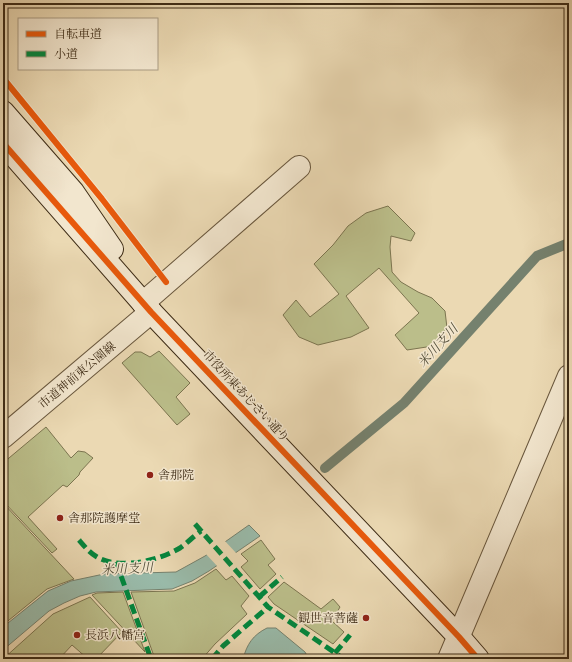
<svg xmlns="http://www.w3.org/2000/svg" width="572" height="662" font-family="'IM FELL Great Primer','Noto Serif JP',serif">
<rect width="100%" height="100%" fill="#ebd9b3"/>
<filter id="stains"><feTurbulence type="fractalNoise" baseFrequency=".005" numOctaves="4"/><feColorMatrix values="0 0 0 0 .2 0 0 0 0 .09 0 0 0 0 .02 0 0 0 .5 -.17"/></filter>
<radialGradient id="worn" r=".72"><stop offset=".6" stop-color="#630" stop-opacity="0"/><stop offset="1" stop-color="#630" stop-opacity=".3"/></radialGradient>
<g fill="#bbbe8a" stroke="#7c7550">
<path d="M388,206L415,233L411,241L391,236L390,247L392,272L401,282L418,292L432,298L445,311L447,328L433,346L407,350L395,335L419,313L379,268L346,296L369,328L351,337L318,345L299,337L283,315L296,300L310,317L339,294L314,264L333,245L348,226L366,213Z"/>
<path d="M159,351L190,383L176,397L190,414L177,425L122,363L135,352H141L150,357Z"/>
<path d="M46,427L71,458L78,451L85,452L93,458L80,472L79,475L67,487L63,485L28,517L57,549L52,553L3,501V463Z"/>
<path d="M3,503L74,579L47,589L3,625Z"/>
<path d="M261,540L275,559L268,565L276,574L260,589L241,567L248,561L241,554Z"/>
<path d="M216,569L226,580L232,576L249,596L241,606L247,614L215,644L202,659H155L131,592L174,591L195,583Z"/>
<path d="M284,582L321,609L333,599L340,607L332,621L344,632L333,644L274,604L268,597Z"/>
<path d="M123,592L145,652L92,595L97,593Z"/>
<path d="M90,597L122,632L96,659H88L72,645L59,659H3L53,614Z"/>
</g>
<g fill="#99baa9" stroke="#75816e">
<path d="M249,525L260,536L209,571L192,581L172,589L96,592L80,596L64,603L49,611L3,650V627L48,591L71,581L104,574L176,572L205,556Z"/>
<path d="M267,628H276L305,652L309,659H243C247,644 253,635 267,628Z"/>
</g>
<path fill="#ebd9b3" d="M224,540L237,554L218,567L205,553Z"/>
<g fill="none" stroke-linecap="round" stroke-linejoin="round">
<path stroke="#75816e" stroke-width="10" d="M325,468L404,403L537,256L569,243"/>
<g stroke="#69573d" stroke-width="24">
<g id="street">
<path d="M143,303L299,167"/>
<path d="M3,437L151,312"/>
<path d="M449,659L569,376"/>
</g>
</g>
<g stroke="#3e2c16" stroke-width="24">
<g id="secondary">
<path d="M3,112L73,192L112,249"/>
<path d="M3,143L151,312L459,637L478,659"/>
</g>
</g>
<use href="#street" stroke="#f2e6ce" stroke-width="22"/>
<use href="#secondary" stroke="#f2e6ce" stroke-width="22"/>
<g stroke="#00873e" stroke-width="5" stroke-dasharray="10 5" stroke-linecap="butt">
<path d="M565,385L569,387"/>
<path d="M195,524L268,607L344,659"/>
<path d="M79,540C85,547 90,553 97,557C120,570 158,561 180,548C187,543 194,536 201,531"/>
<path d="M116,562L151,659"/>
<path d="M259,597L282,577"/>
<path d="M335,653L350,635"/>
<path d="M212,659L223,646L268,607"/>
</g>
<g stroke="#f2e6ce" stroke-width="8">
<g id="cycleway">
<path d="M3,78L102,199L166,282"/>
<path d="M3,143L151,312L459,637L478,659"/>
</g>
</g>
<use href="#cycleway" stroke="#e8590c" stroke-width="6"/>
</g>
<g fill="#8f2418" stroke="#f2e6ce" stroke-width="1.5">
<circle cx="150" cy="475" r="4"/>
<circle cx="60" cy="518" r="4"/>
<circle cx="366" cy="618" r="4"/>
<circle cx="77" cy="635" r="4"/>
</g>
<g text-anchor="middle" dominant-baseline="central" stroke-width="3" stroke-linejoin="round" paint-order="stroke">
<g font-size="12" fill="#3e2c16" stroke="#f2e6ce">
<text transform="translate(77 375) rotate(-40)">市道神前東公園線</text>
<text transform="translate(246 396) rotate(47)">市役所東あじさい通り</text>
</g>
<g font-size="12" fill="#3e2c16" stroke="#f2e6ce" text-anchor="start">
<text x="158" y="475">舎那院</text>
<text x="68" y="518">舎那院護摩堂</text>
<text x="358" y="618" text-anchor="end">観世音菩薩</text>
<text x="85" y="635">長浜八幡宮</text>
</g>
<g font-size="13" font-style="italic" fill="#55503b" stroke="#f2e6ce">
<text transform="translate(438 346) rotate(-48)">米川支川</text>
<text transform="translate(127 569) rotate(-3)">米川支川</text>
</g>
</g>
<rect width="572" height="662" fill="none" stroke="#ebd9b3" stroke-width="16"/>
<rect x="4" y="4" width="564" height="654" fill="none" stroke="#3e2c16" stroke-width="2"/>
<rect x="8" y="8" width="556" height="646" fill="none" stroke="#3e2c16"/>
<rect x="18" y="18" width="140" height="52" fill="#f2e6ce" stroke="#aa9c84"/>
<rect x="26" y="31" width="20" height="6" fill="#e8590c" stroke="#aa9c84"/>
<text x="54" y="38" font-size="12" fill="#3e2c16">自転車道</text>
<rect x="26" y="51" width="20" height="6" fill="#00873e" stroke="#aa9c84"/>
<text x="54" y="58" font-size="12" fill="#3e2c16">小道</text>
<rect width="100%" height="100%" filter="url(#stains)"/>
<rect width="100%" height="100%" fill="url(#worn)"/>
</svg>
